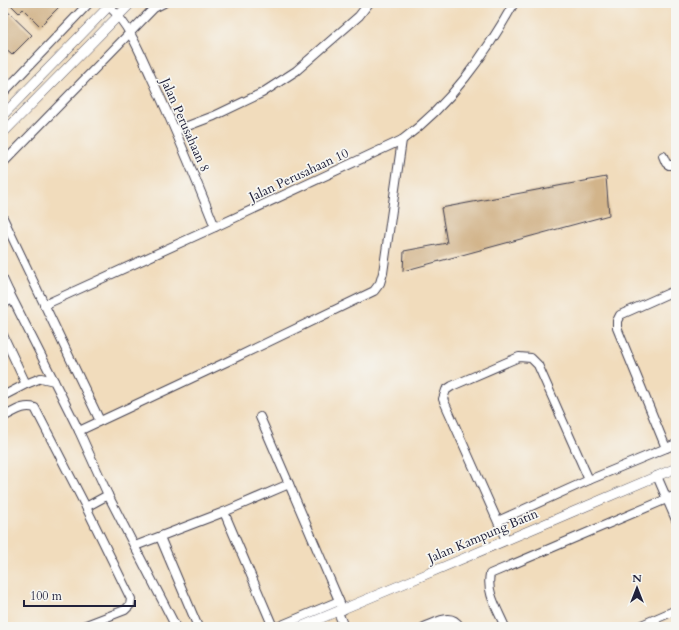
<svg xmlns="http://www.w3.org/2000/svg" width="679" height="630" font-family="Cardo,serif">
<rect width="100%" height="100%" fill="#f6f6f2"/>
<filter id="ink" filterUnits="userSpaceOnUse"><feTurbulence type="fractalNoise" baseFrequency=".025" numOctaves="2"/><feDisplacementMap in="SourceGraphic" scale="8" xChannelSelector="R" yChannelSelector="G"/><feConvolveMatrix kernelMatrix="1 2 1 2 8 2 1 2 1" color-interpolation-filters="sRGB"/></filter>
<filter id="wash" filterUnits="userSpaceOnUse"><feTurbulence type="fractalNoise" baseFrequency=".012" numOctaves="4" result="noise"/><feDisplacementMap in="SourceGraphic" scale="16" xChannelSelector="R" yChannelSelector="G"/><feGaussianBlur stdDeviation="0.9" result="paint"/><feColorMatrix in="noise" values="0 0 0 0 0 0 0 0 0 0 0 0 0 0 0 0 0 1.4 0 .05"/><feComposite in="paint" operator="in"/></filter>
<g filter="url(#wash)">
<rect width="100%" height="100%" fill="#f1dcbc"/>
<g id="blocks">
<g fill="#d2b48a">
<path d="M9,3H57L60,6L40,26L23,9L19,13Z"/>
<path d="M3,7L32,35L12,55L3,47Z"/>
<path d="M606,177L609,215L403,271L404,251L447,243L441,208Z"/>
</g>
</g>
</g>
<g filter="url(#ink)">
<use href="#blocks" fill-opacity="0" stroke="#413e4e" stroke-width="1"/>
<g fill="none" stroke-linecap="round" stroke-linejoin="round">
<g stroke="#413e4e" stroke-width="10">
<g id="minor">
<path d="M109,6C130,26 140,53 152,79C175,128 195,177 215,227"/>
<path d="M3,93L89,3"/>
<path d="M177,130L214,116L262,93L296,71L359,16L369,3"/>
<path d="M663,156L666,163L669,165H676"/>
<path d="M3,163L154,8L164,3"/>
<path d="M3,218L100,421"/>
<path d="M3,279L9,292V301L3,304"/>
<path d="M9,292L54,381"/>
<path d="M44,305L215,227L402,140C450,105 485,55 514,3"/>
<path d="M3,335L26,384"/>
<path d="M3,396L26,384L41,378L54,381L79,431L108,495L176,627"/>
<path d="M3,417C14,412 23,404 35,408L86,507L131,599L130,605L125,610L81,627"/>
<path d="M260,417L289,484"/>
<path d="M79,431L237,357L374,291L380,283L383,273L402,140"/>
<path d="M666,448L617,328V321L620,315L676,290"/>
<path d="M657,476L676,520"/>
<path d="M86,507L108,495"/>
<path d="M224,512L273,627"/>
<path d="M498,521L589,480L676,444"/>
<path d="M160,537L198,627"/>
<path d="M506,540L443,399L446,390L452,386L519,357L531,358L538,365L589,480"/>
<path d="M135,546L224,512L289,484L343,610"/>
<path d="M338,612L344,627"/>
<path d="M277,627L339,601"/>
<path d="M424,627C438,622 451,612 460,627"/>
<path d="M505,627C498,610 486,593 490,574L676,495"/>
<path d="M637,627L676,610"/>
</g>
</g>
<g stroke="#413e4e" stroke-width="10">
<g id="tertiary">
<path d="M3,115L112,3"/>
<path d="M3,133L131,3"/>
<path d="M300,627L415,579L676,468"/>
</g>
</g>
<use href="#minor" stroke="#fff" stroke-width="8"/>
<use href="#tertiary" stroke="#fff" stroke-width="9"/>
</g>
</g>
<g text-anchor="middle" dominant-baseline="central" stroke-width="3.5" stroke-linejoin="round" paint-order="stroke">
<g font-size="13" fill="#22223b" stroke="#f6f6f2">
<text transform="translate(185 125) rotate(66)">Jalan Perusahaan 8</text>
<text transform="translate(299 175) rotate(-25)">Jalan Perusahaan 10</text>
<text transform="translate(483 536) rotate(-23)">Jalan Kampung Batin</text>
</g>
</g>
<rect width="679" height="630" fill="none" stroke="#f6f6f2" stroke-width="16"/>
<g transform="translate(637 588)" stroke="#f6f6f2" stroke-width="3" paint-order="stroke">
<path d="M0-3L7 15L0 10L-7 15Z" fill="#22223b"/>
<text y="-6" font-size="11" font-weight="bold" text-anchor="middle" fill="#22223b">N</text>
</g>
<path d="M24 600v6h111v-6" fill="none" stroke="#22223b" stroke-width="2"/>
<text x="30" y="600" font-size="12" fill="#22223b" stroke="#f6f6f2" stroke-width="3" paint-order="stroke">100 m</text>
</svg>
